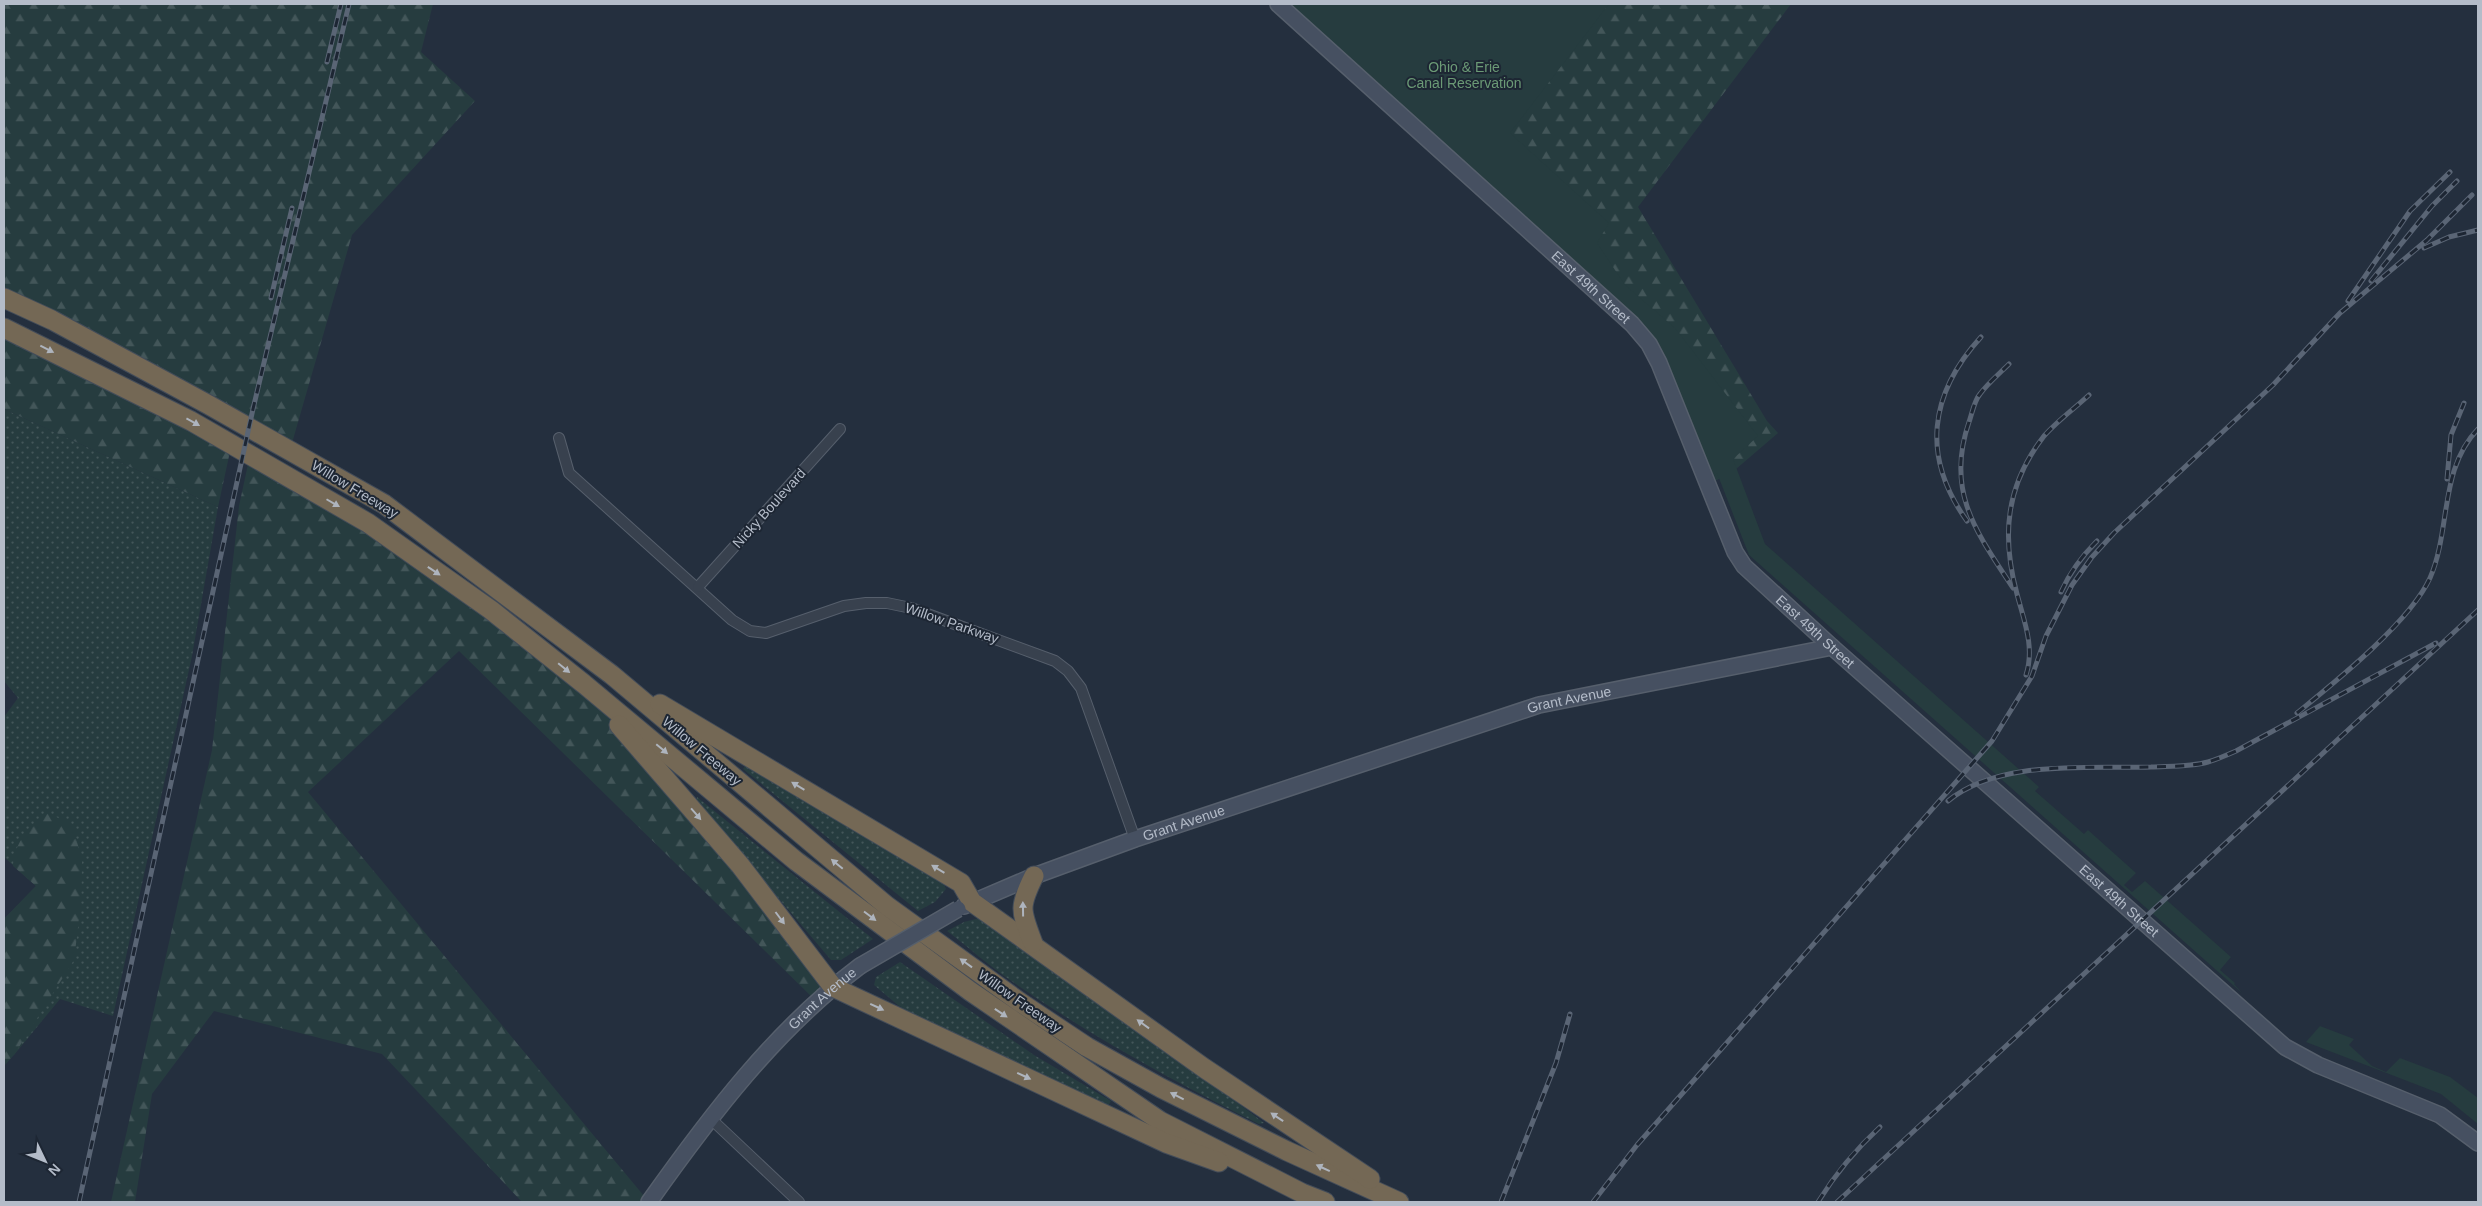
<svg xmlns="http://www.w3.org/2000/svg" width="2482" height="1206" font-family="Arial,sans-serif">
<defs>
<pattern id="grass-dots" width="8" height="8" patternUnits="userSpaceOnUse" patternTransform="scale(1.25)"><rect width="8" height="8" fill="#263c3f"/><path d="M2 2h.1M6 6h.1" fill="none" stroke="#435659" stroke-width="1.8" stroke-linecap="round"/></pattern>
<pattern id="forest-firs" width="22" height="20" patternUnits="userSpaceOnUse" patternTransform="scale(1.25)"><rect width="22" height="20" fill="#263c3f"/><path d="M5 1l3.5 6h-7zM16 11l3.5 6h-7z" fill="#435659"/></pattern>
</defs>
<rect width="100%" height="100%" fill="#242f3e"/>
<g fill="url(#grass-dots)">
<path d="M4,409L218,507L192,656L113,1016L60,999L14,1055L4,1044V919L36,886L4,857V717L18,698L4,681Z"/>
<path d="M747,764L943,882L946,889L935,902L918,911L743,769Z"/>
<path d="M697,797L873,939L841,960H831L696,801Z"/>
<path d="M984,917L1132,1022L1264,1123L1259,1124C1173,1081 1089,1035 1010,980C988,965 968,947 947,931L964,922Z"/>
<path d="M900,962L1034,1055L1111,1101L1108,1106L919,1018L899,1006L874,985L876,977Z"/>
</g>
<g fill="url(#forest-firs)">
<path d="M4,4H433L421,52L475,101L352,235L290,450L4,298Z"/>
<path d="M1421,4H1791L1638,207L1767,421L1778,433L1736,469L1710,484L1670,389Z"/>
<path d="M4,328L231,447L218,507L4,409Z"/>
<path d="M250,455L368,523L584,684L833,987L817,1002L459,651L308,792L649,1202H522L382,1054L214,1011L152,1094L135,1202H111L212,750L239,506Z"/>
<path d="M47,812L73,826L82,861L81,903L74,960L14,1055L4,1066V919L36,886L13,866C15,840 29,829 47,812Z"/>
</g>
<g fill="#263c3f">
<path d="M1279,4H1609L1510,133L1609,223L1597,243L1625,285L1675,328L1758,436L1733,459L1765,544L2039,787L2035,791L2084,834L2088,830L2136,873L2124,885L2132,892L2145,881L2231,957L2220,970L2235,983L2234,984L2242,993L1749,555L1717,473L1705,483L1651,341Z"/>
<path d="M2320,1026L2354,1039L2349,1045L2372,1066L2386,1072L2400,1058L2450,1077L2478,1098V1124L2441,1094L2306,1042Z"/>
</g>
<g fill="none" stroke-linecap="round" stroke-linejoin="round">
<g stroke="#565f6c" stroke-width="12">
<g id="street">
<path d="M559,438L569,473L732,620L750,631L766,633L844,606L866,603H887L911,608L1055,661L1068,671L1081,688L1135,839"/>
<path d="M698,587L840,429"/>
<path d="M710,1118L799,1202"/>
</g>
</g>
<g stroke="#565f6c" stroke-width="18">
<g id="secondary">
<path id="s1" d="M1278,4L1632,324L1649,344L1659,363L1735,552L1744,566L1832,647L2285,1047L2318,1065L2440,1115L2478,1143"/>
<path id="s2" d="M964,906L1034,876L1135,839L1539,705L1832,647"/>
<path id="s3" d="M649,1202C710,1116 775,1030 860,966"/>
</g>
</g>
<g stroke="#434c59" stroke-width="21">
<g id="highway">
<path d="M4,298L52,320L209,405L384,504L612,675L887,906L1021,1003L1087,1047L1161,1088L1287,1151L1399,1202"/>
<path d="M4,328L191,421L368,523L491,610L584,684L796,861L970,991L1160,1121L1302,1193L1325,1202"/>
<path d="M660,704L961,883L972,902L1204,1068L1370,1179"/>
<path d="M619,725L740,865L833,987L1166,1143L1219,1162"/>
<path d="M1033,943C1021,911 1018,908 1034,876"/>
</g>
</g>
<use href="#street" stroke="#38414e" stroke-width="10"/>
<use href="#secondary" stroke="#465061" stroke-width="15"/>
<use href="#highway" stroke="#746855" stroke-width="19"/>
<g stroke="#5a6575" stroke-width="5">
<g id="rail">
<path d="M327,62L341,4"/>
<path d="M2424,248L2449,237L2478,230"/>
<path d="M2371,281L2432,206L2457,181"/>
<path d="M271,298L292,208"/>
<path d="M2348,301L2410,211L2450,172"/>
<path d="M2009,364C2000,373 1988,383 1980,394C1974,401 1972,414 1969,422C1945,492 1977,533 2013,588"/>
<path d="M2447,479L2451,435L2464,403"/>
<path d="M1967,521C1921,457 1929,394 1981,337"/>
<path d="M2061,592C2070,572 2082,556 2097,541"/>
<path d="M2026,675C2035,647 2024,621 2017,594C2001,535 2006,485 2044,436C2057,421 2075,408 2089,395"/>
<path d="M2297,713C2335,682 2410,622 2430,578C2451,530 2439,469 2478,429"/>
<path d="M1948,801C1999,759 2087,769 2151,767C2169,766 2190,767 2208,762C2218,759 2227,755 2236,751L2436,643"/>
<path d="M79,1202L253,409L349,4"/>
<path d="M1501,1202L1556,1063L1570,1014"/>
<path d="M1593,1202L1637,1145L1992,741L2032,676L2046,636L2072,585L2092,557L2114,533L2273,385L2340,313L2427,240L2472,195"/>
<path d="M1818,1202C1836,1173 1855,1150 1880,1127"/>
<path d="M1837,1202L2478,610"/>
</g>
</g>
<use href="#rail" stroke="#1d2633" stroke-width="3" stroke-dasharray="9" stroke-linecap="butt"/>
<g stroke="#565f6c" stroke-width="18" stroke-linecap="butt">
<path id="secondary-bridge" d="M860,966L958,909"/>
</g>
<use href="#secondary-bridge" stroke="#465061" stroke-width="15"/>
</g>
<defs><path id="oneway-solid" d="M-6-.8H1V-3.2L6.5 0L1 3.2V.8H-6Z" transform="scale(1.25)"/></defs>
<g fill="#aeb4bd">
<use href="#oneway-solid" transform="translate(47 349) rotate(27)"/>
<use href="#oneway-solid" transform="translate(193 422) rotate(29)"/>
<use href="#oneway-solid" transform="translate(333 503) rotate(30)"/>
<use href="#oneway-solid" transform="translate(434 571) rotate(34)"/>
<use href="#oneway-solid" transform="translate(564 668) rotate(39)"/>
<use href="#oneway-solid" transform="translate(662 749) rotate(40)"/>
<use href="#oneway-solid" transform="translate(798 786) rotate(-149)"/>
<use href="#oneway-solid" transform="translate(696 814) rotate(49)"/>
<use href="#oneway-solid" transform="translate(837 864) rotate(-140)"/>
<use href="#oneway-solid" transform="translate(938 869) rotate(-149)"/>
<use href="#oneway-solid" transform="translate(1023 909) rotate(-91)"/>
<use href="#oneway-solid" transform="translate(870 916) rotate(37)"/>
<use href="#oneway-solid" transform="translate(780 918) rotate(53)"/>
<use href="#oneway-solid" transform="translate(966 963) rotate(-144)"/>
<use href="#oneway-solid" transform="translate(877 1007) rotate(25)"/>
<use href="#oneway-solid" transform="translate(1001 1013) rotate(34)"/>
<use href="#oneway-solid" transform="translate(1143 1024) rotate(-144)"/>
<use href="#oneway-solid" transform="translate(1024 1076) rotate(25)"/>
<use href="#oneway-solid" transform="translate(1177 1096) rotate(-153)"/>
<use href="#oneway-solid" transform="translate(1277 1117) rotate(-146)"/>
<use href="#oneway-solid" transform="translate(1323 1168) rotate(-155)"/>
</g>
<g text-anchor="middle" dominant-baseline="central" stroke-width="4" stroke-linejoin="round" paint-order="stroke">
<g font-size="14" fill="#6b9a76" stroke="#1d2633">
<text x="1464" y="67">Ohio &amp; Erie<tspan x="1464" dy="16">Canal Reservation</tspan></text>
</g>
<g font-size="14" fill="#b4bcc9" stroke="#1d2633">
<text stroke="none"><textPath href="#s1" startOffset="422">East 49th Street</textPath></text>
<text transform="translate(355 489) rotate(31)">Willow Freeway</text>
<text transform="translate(769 508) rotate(-48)">Nicky Boulevard</text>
<text transform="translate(952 623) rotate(19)">Willow Parkway</text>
<text stroke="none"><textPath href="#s1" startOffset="842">East 49th Street</textPath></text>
<text stroke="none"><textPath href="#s2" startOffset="640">Grant Avenue</textPath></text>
<text transform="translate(702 751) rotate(40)">Willow Freeway</text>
<text stroke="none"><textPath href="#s2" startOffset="235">Grant Avenue</textPath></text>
<text stroke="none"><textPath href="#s1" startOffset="1248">East 49th Street</textPath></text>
<text stroke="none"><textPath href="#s3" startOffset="268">Grant Avenue</textPath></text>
<text transform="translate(1020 1001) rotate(35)">Willow Freeway</text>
</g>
</g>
<rect width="2482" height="1206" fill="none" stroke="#b4bcc9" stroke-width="10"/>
<g transform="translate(45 1161) rotate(133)" stroke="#1d2633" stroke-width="4" paint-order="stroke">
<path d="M0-4L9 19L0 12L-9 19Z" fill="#b4bcc9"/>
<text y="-8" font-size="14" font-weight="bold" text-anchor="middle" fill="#b4bcc9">N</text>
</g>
</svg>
